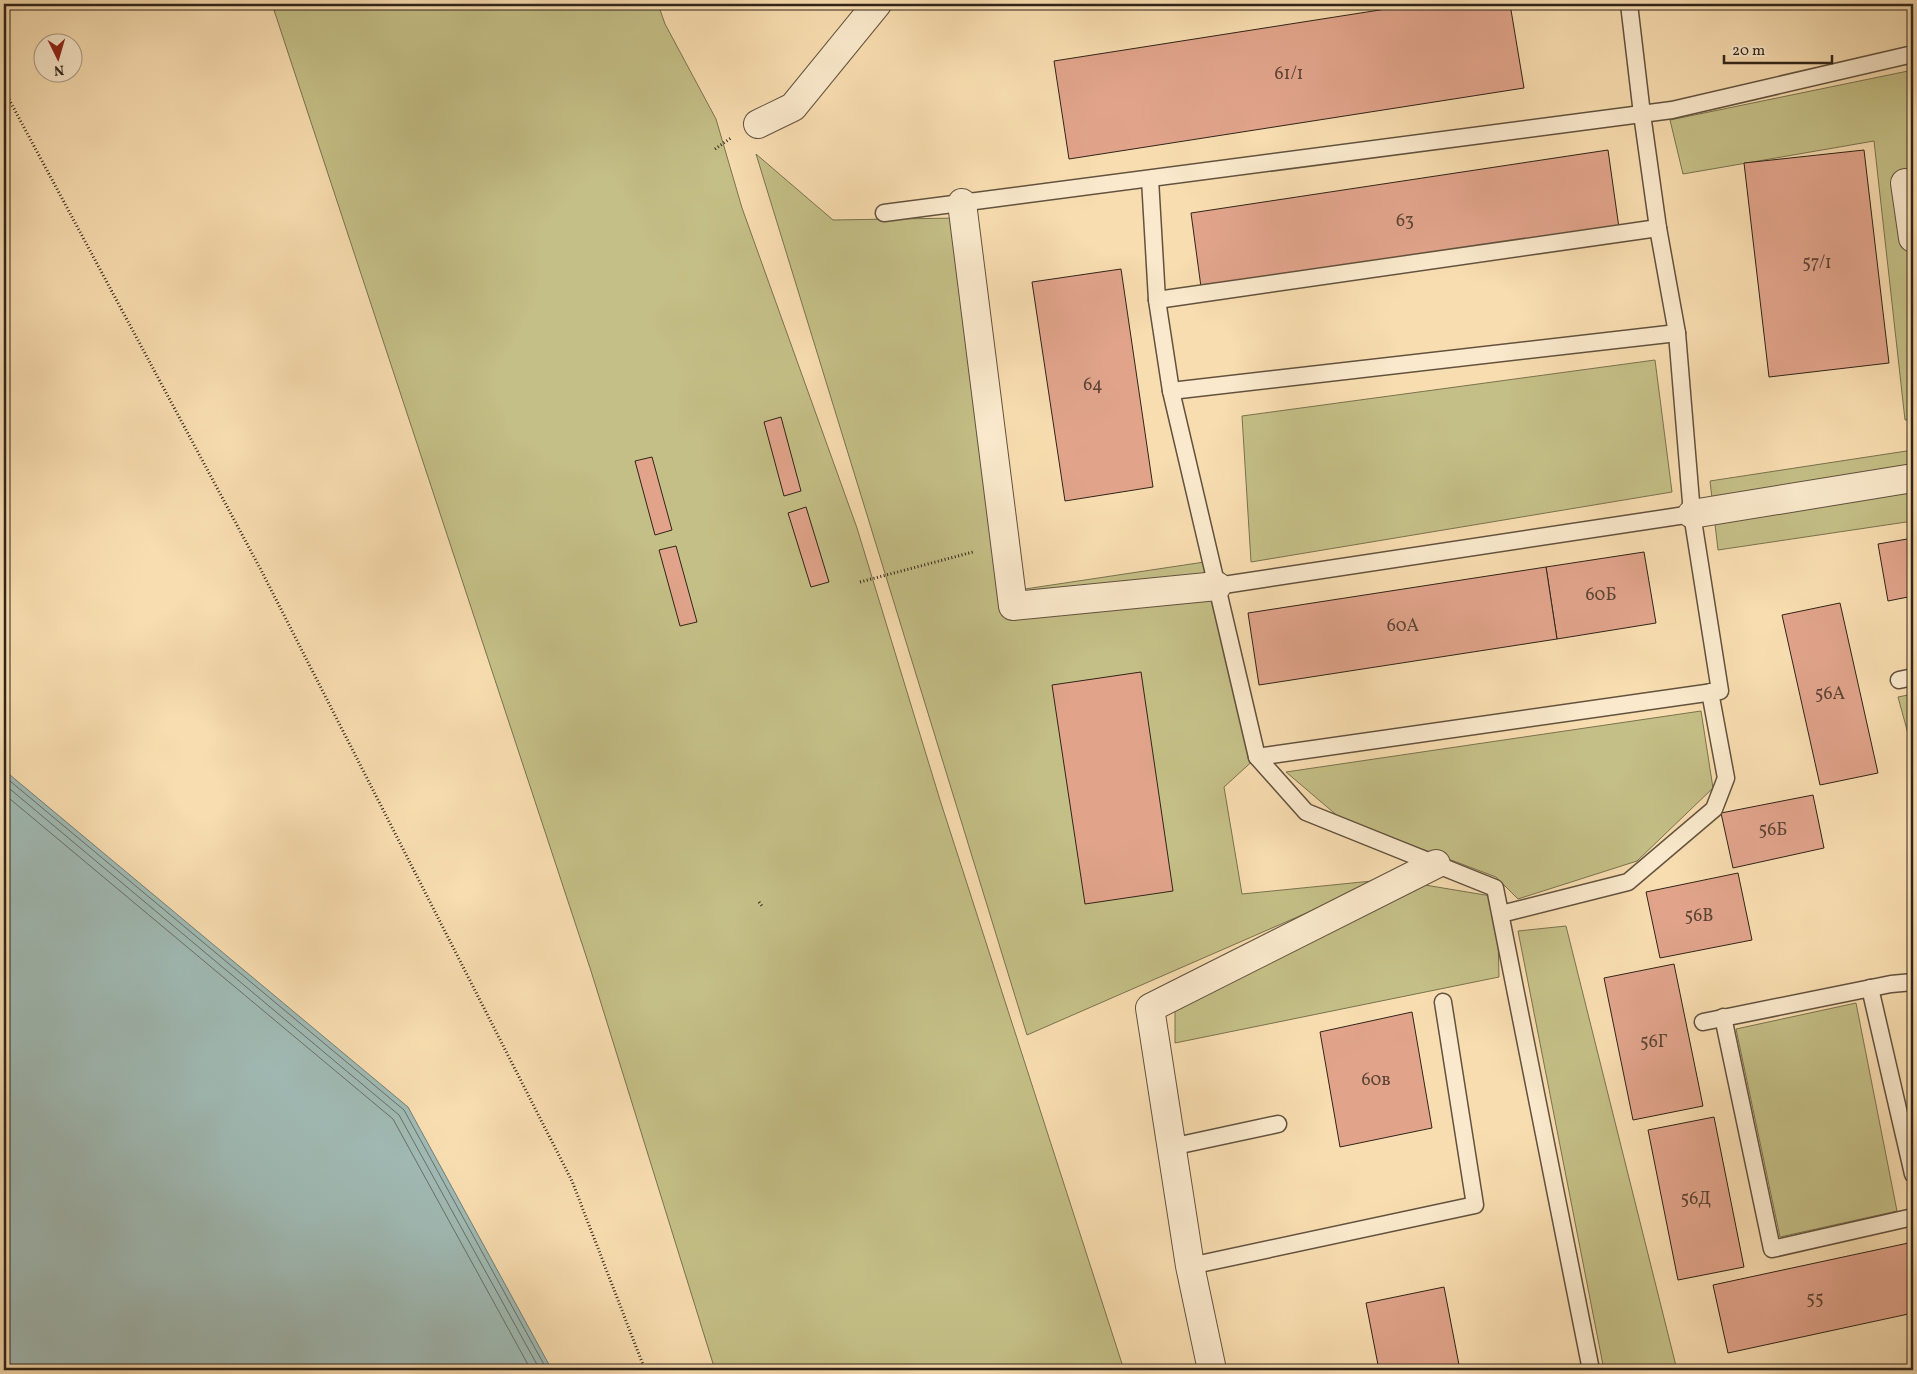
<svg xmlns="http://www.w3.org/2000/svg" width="1917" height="1374" font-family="Vollkorn,serif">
<rect width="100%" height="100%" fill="#f8ddb0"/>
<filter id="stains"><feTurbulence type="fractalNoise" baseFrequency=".004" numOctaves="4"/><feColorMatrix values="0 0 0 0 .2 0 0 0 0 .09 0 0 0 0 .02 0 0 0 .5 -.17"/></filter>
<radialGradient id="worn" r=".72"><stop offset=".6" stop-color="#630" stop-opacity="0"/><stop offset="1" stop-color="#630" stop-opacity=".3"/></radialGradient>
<g fill="#c4bf86" stroke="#7a724f">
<path d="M272,4H658L665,24L716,119L742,208L857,528L940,800L1124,1370H715L591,971Z"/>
<path d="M1913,70V419L1905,420L1874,141L1683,174L1670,120Z"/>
<path d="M756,154L833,220L957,218L1025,589L1211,561L1257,757L1224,787L1242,894L1382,880L1027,1035Z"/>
<path d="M1655,360L1672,492L1251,562L1242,416Z"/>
<path d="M1913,450V521L1718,550L1710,481Z"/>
<path d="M1913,694V752L1898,697Z"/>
<path d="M1701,711L1713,788L1637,861L1518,899L1496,877L1340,818L1286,772Z"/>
<path d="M1419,884L1497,897L1499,977L1175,1043V1005Z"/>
<path d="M1566,926L1677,1370H1604L1518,931Z"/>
<path d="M1856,1003L1897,1211L1780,1237L1736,1029Z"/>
</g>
<path fill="#a0bab4" stroke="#737e76" d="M4,770L408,1107L552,1370H4Z"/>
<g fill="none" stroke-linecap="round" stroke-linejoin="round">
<g stroke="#686f66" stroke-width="1">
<path d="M4,776L404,1110L547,1370"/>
<path d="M4,784L399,1115L540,1370"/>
<path d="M4,794L393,1119L531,1370"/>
</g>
</g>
<g fill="#e1a48b" stroke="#302418">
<path d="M1418,4H1510L1524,88L1069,159L1054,61Z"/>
<path d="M1608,150L1619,228L1201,287L1191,213Z"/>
<path d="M1864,150L1889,363L1769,377L1744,163Z"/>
<path d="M1121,269L1153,487L1065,501L1032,282Z"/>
<path d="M781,417L801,491L784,496L764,422Z"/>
<path d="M652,457L672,530L655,535L635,461Z"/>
<path d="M806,507L829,582L811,587L788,513Z"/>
<path d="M1913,538V596L1888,601L1878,544Z"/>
<path d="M676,546L697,622L680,626L659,550Z"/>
<path d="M1644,552L1656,623L1557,639L1546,567Z"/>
<path d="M1546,567L1557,639L1259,685L1248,613Z"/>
<path d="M1840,603L1878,773L1820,785L1782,615Z"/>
<path d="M1141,672L1173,891L1085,904L1052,685Z"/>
<path d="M1813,795L1824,848L1733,868L1721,813Z"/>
<path d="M1738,873L1752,940L1660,958L1646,892Z"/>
<path d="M1674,964L1703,1106L1633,1120L1604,978Z"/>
<path d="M1412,1012L1432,1128L1340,1147L1320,1032Z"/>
<path d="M1714,1117L1744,1267L1678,1280L1648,1130Z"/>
<path d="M1913,1242V1313L1728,1353L1713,1285Z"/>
<path d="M1444,1287L1460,1370H1379L1366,1303Z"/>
</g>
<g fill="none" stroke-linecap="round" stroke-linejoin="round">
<g stroke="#62523e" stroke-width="19">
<g id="service">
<path d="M1150,179L1157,300L1171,391L1257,757L1720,691L1692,514L1677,333L1658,228L1642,114L1629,4"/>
<path d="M884,213L1672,110L1913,54"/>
<path d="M1157,300L1658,228"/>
<path d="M1171,391L1677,333"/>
<path d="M1217,586L1692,514"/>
<path d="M1899,680L1913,677"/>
<path d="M1257,757L1306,812L1495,888L1591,1370"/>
<path d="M1501,914L1628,882L1714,809L1726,778L1710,692"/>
<path d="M1870,988L1913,1174"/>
<path d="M1723,1017L1772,1249L1913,1217"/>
<path d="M1703,1022L1891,984L1913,982"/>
<path d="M1171,1147L1278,1124"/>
<path d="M1190,1266L1475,1205L1443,1002"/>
</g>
</g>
<g stroke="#62523e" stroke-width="30">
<g id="minor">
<path d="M758,124L793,107L877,4"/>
<path d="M1905,183L1913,238"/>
<path d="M962,203L1013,606L1217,586"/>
<path d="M1692,514L1913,478"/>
<path d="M1212,1370L1190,1266L1150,1008L1436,864"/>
</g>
</g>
<g stroke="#302418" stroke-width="3" stroke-dasharray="1 2.5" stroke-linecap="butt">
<path d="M4,90L261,570L572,1181L645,1370"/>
<path d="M715,149L731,138"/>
<path d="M860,582L973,552"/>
<path d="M759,902L762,906"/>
</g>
<use href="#service" stroke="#fae9cc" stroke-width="16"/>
<use href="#minor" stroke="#fae9cc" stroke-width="28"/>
</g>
<g text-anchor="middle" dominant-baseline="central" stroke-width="4" stroke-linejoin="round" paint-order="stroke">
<g font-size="18" fill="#5c4435">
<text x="1289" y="74">61/1</text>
<text x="1405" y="221">63</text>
<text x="1817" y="263">57/1</text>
<text x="1093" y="385">64</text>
<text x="1601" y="595">60Б</text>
<text x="1403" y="626">60А</text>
<text x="1830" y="694">56А</text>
<text x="1773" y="830">56Б</text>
<text x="1699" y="916">56В</text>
<text x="1654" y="1042">56Г</text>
<text x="1376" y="1080">60в</text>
<text x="1696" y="1199">56Д</text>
<text x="1815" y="1299">55</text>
</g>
</g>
<rect width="1917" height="1374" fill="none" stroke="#f8ddb0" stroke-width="20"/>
<rect x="5" y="5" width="1907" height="1364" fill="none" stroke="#302418" stroke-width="2.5"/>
<rect x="10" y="10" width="1897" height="1354" fill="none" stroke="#302418"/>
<g transform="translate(58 58) rotate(175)"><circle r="24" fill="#fae9cc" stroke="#a99a84"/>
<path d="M0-4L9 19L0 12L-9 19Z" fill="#8f2418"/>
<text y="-8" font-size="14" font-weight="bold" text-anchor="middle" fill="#302418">N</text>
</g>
<path d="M1724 55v8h108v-8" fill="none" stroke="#302418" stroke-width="2.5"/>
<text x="1732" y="55" font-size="15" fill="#302418" stroke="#fae9cc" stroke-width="4" paint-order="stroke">20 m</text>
<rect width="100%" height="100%" filter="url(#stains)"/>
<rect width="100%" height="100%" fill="url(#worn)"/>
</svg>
